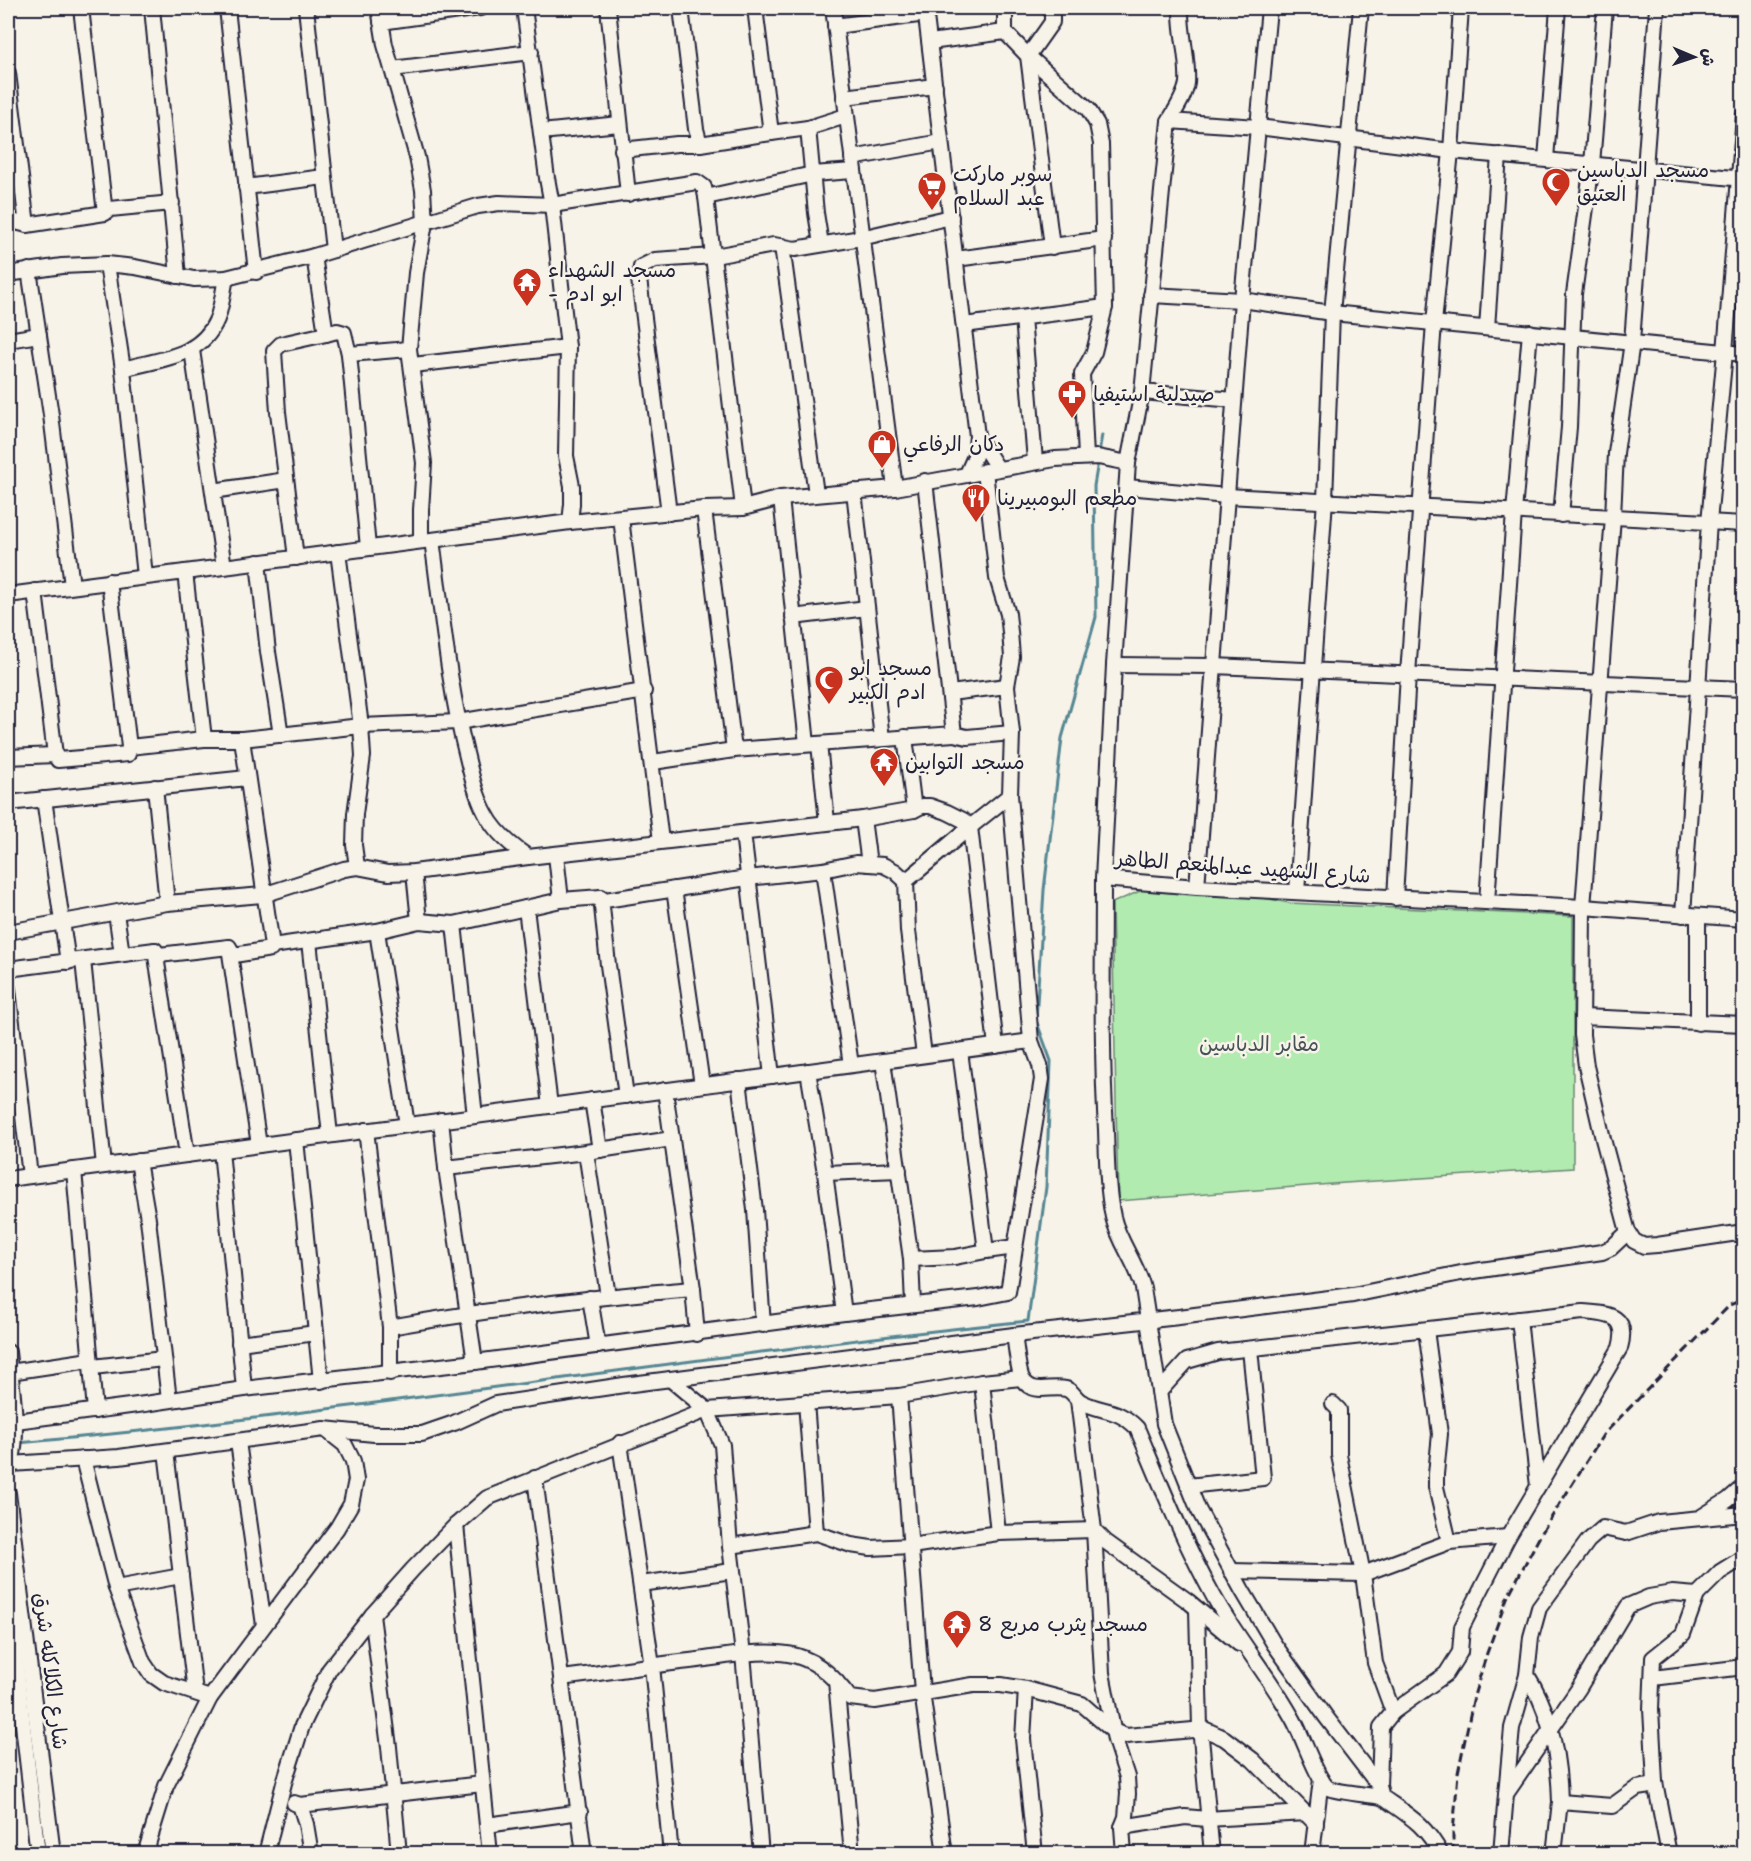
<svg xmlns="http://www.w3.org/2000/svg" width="1751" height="1861" font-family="'Shantell Sans','Playpen Sans Arabic',sans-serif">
<rect width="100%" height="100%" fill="#f7f3e8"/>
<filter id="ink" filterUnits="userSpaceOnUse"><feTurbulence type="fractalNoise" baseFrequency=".0167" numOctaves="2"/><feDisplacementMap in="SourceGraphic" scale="12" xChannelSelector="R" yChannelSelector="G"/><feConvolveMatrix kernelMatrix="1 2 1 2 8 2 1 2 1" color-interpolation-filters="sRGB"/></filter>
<g filter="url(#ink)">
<path fill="#b1ebaf" stroke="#6a8675" stroke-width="1.5" d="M1147,888L1259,897L1289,903L1573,916V1168L1345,1183L1118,1201L1112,903Z"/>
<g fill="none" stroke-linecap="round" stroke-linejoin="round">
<g stroke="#558693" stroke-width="3">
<path d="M1099,452L1102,435"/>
<path d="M18,1443C356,1413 691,1355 1028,1321L1046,1187L1051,1061L1036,1020L1044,890L1062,738L1096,617L1094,486L1098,462"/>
</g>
<g stroke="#22223b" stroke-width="18">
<g id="minor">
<path d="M81,8L105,213"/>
<path d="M152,8L178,276"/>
<path d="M227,8L256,272"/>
<path d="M306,8L333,250"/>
<path d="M379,8L385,45L392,69L531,52"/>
<path d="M524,8L547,178L552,205L568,347L566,456L572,486V504L570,522"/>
<path d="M608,8L628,194"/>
<path d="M681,8L696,129L700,144"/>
<path d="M755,8L771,133L808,128L846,116"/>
<path d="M833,8L895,488"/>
<path d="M925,8L977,436L975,456L967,474"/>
<path d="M1005,8V32"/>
<path d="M1052,8V22L1028,56L1052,247"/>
<path d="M1657,8L1632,342L1616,453L1613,517L1583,907L1582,1035L1586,1066L1603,1139L1628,1232L1634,1241L1644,1246L1657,1245L1744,1232"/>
<path d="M381,22L480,8"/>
<path d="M835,26L926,14"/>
<path d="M930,42L1005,32L1028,56L1088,109L1097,124L1101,144L1105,307L1094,352L1082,374L1086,457"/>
<path d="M392,69L417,157L423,190L425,223L416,273L409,349L424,463L421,510V541"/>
<path d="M8,73L27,225"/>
<path d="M844,97L935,86"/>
<path d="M1169,121L1258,127L1451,151L1744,179"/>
<path d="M808,128L816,213L821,244"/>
<path d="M541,132L619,124"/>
<path d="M622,150L677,144H700L771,133"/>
<path d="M852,158L941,142"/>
<path d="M1546,159L1558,8"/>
<path d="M246,187L324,177"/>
<path d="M706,197L813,174L853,171"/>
<path d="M8,220L27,225L105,213L110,209L172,203"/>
<path d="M782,246L816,494"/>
<path d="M314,256L326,334L337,331L344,333L349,354L409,349"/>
<path d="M956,259L1104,239"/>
<path d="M107,264L123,369L145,576"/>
<path d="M29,270L51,415L72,586"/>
<path d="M8,274L62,266L107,264L135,267L194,279L226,278L314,256L478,206L499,203L552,205L697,182L704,187L706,197L743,508"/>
<path d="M1151,295L1242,300L1332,313L1744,354"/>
<path d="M1023,318L1035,461"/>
<path d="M964,325L1105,307"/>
<path d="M1487,328L1499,155"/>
<path d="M8,340L39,335"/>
<path d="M192,350L224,567"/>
<path d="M349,354L368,547"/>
<path d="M413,365L568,347"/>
<path d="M123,369C159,359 201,358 217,319C222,306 223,291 226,278"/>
<path d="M1142,392L1234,400"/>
<path d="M977,436L998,469"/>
<path d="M1128,463L1142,392L1169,121C1176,109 1185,96 1187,83C1189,61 1180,32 1181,8"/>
<path d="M1127,487L1227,496L1744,524"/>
<path d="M213,491L286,480"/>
<path d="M854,491L882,739"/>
<path d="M781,498L807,744"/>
<path d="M704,509L734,750"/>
<path d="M669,513L639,279L641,267L655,260L714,256L774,245L795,249L861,238L951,217"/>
<path d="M1561,515L1569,427L1574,294L1592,164L1605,8"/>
<path d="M621,518L661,841"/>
<path d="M432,540C442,611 448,684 466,753C471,774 476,796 486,814C495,832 512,846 528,857"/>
<path d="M338,552L361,726L363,756L355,814L354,845L357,867"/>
<path d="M296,558L278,412L274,351L281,344L326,334"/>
<path d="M258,562L268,652L281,735"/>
<path d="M185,572L204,739"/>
<path d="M109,581L129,747"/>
<path d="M35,591L55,755"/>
<path d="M8,595L570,522L704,509L743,508L781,498L895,488L1055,459L1098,457L1128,463L1114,665L1103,879L1197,887L1583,907L1744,919"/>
<path d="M793,617L867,608"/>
<path d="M1114,665L1213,666L1744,689"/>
<path d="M950,693L1007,686"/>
<path d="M954,734L967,737L1012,733"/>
<path d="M905,737L914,810"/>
<path d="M242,739L272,946"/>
<path d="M819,744L827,822"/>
<path d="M8,757L55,755L58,760L128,754L129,747L204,739H242L361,726L458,722L644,691"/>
<path d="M653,762L734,750L954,734L925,481"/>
<path d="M155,787L167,903"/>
<path d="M44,799L68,962"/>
<path d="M8,803L247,778"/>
<path d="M863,819L869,864"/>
<path d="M970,827L996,1046"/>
<path d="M743,833L772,1076"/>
<path d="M556,855L561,900"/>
<path d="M823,870L851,1065"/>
<path d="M414,872L419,921"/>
<path d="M1103,879C1103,963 1101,1047 1106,1130C1107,1159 1107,1189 1113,1217C1119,1243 1137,1263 1143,1288L1164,1424L1198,1509L1242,1590L1274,1644L1326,1717L1379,1786L1382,1797C1409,1816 1425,1824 1441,1854"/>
<path d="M1197,887L1242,300L1269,8"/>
<path d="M674,889L702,1085"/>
<path d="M1297,892L1325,500L1332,313L1361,8"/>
<path d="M1395,898L1408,674L1434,323L1451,151L1461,8"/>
<path d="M1487,902L1514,512L1530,332"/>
<path d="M526,908L550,1106"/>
<path d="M116,913L122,954"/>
<path d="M1683,915L1709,522L1725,352L1744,115"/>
<path d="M454,924L475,1116"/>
<path d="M377,931L407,1125"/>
<path d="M8,932L167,903L263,895L344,869L357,867L388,873L414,872L528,857L863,819L914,810L922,806H930L947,812L963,820L970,827L1010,795"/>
<path d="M309,941L330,1135"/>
<path d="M229,947L259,1145"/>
<path d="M155,950L187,1155"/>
<path d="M83,960L104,1166"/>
<path d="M8,969L155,950L159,955L229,947L234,955L271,949L272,946L377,931L419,921L454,924L561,900L601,897"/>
<path d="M8,989L30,1176"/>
<path d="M1582,1017L1744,1024"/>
<path d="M1698,1023V917"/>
<path d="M924,1055L908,931L906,881L970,827"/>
<path d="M883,1061L911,1259L913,1305"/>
<path d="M808,1071L825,1173L844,1313"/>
<path d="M739,1080L755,1210L763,1325"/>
<path d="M665,1090L693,1289L697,1334"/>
<path d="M626,1096L608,965L601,897L605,900L747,878L823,870L856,863L883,865L895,871L906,881"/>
<path d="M592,1100L600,1150"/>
<path d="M441,1120L446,1168L475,1362"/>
<path d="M366,1130L390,1327V1373"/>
<path d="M296,1140L321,1381"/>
<path d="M221,1150L244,1389"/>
<path d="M586,1152L608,1296"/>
<path d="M138,1161L148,1219L169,1400"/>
<path d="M446,1168L586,1152L672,1139"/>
<path d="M74,1170L95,1411"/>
<path d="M825,1173L899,1170"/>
<path d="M8,1179L1031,1041"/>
<path d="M986,1251L1015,1247"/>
<path d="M911,1259L955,1257L986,1251L960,1051"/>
<path d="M590,1298L598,1346"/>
<path d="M1519,1319L1538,1486"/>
<path d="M390,1327C491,1309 592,1297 693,1289"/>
<path d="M1426,1330L1440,1434L1436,1474V1487L1449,1542"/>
<path d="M1014,1335C1016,1345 1018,1373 1023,1380C1034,1396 1051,1385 1066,1389C1073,1391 1074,1397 1080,1401C1101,1413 1117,1407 1137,1428C1161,1485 1184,1543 1214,1597C1238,1640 1270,1677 1293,1719C1302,1734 1317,1780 1328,1788C1336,1792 1371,1795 1382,1797"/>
<path d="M239,1343L316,1333"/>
<path d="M8,1352C11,1382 22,1444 8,1470"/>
<path d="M10,1372L90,1360L93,1367L163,1359"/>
<path d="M670,1379L707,1410L722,1445L730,1546L743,1654L761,1854"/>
<path d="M982,1382L998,1533"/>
<path d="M1160,1391L1187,1361L1218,1352L1583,1312C1611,1314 1629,1316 1620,1348L1508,1537L1462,1627L1460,1652L1446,1674L1393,1712L1381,1727L1379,1786"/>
<path d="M899,1396L922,1692L945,1854"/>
<path d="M1078,1400L1094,1530L1102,1673L1115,1740L1127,1777L1128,1794L1126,1817L1122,1827L1124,1854"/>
<path d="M806,1402L816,1533"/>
<path d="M1333,1404L1339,1410V1455L1363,1574L1375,1663L1393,1712"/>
<path d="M8,1422L145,1404L244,1389L475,1362L844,1313L978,1298L1008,1292L1042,1079L1040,1065L1031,1041L1010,795L1012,733L1007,686L1012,657L1010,632L1008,614L997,578L985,471"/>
<path d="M238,1442L264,1625"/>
<path d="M620,1443L652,1666L671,1854"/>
<path d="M166,1451L195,1692"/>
<path d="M83,1459L116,1588L143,1662L151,1674L164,1683L210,1698"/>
<path d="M11,1464L119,1457L324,1429L374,1434H422L454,1423L496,1404L624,1385L1014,1335L1179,1317L1353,1295L1461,1273L1602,1252L1611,1248L1628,1232"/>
<path d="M535,1478L584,1854"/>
<path d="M1188,1486L1263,1478L1250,1349"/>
<path d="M8,1493L53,1854"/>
<path d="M1701,1517L1728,1500L1744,1486"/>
<path d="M456,1525L490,1854"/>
<path d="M730,1546L816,1533L851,1545L871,1548L911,1546L998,1533L1094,1530L1106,1542L1188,1601L1239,1644"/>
<path d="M1231,1571L1363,1574L1449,1542L1508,1537"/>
<path d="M641,1584L732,1571"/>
<path d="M116,1588L181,1576"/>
<path d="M8,1596L38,1854"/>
<path d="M1197,1609L1200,1727L1212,1854"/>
<path d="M372,1615L389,1747L399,1854"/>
<path d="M1527,1675C1551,1712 1559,1758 1560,1802"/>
<path d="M562,1678C607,1672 652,1665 698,1660C730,1656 766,1648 797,1656C821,1663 836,1680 850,1698L875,1701L973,1685H1001L1026,1689L1082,1704L1113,1731L1126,1736L1204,1729L1224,1738L1253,1760L1316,1824"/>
<path d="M1653,1678L1744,1667"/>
<path d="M836,1681L852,1854"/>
<path d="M1026,1689L1023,1739L1035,1854"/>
<path d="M1506,1794L1512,1728L1527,1675L1531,1637L1539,1608L1588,1541L1603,1528L1626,1533L1659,1522L1744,1514"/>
<path d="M294,1803L300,1805L306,1824L311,1854"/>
<path d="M300,1805L482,1784"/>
<path d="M487,1825L580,1812"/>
<path d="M1122,1827L1185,1817L1207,1819L1306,1813"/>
<path d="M145,1854L166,1786L210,1698L337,1528L351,1504L356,1480L353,1461L345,1445L326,1430"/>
<path d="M266,1854L284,1783L302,1726L329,1670L372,1615L413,1569L456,1525L487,1498L707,1410L899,1396L982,1382L1021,1378"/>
<path d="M1312,1854L1321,1779"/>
<path d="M1501,1854L1506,1794L1579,1688L1628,1606L1649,1597L1672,1593L1697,1595"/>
<path d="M1554,1854L1560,1802L1612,1806L1637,1788L1650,1786L1655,1782"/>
<path d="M1669,1854L1655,1782L1651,1709L1653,1658L1683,1634L1697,1595L1720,1572L1744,1557"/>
</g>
</g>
<use href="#minor" stroke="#f7f3e8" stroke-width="14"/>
<path stroke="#22223b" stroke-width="3" stroke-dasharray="9 4.5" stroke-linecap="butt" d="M1453,1854V1833L1458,1773L1474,1696L1487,1653L1507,1598L1541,1534L1603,1435L1730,1305L1744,1299"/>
</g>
</g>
<defs>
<g id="mosque-pin" transform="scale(1.5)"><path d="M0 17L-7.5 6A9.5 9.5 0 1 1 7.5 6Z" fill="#c8321e" stroke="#f7f3e8"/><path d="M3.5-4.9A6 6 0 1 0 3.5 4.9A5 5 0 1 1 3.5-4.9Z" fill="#fff"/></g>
<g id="supermarket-pin" transform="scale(1.5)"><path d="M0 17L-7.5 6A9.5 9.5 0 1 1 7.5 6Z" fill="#c8321e" stroke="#f7f3e8"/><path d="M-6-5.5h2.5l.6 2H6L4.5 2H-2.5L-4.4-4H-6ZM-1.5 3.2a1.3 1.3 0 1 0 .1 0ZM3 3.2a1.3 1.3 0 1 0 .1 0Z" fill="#fff"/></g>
<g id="temple-pin" transform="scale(1.5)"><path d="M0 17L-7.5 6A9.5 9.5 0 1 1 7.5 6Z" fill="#c8321e" stroke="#f7f3e8"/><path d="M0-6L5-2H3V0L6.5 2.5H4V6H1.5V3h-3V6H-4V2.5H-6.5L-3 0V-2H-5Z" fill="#fff"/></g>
<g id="pharmacy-pin" transform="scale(1.5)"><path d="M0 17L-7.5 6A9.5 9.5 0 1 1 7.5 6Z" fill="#c8321e" stroke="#f7f3e8"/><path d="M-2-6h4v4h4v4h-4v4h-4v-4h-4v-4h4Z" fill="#fff"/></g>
<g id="shop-pin" transform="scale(1.5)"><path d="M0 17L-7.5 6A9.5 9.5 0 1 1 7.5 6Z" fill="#c8321e" stroke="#f7f3e8"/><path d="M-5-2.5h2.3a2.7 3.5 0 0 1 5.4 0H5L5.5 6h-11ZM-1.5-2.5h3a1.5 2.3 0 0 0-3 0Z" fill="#fff"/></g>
<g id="restaurant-pin" transform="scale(1.5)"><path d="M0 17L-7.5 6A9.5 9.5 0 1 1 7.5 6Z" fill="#c8321e" stroke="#f7f3e8"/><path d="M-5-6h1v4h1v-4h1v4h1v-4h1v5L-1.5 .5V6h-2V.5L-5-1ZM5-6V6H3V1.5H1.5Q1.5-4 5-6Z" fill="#fff"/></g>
</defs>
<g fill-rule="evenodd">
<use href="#mosque-pin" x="1556" y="182"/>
<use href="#supermarket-pin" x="932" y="186"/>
<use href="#temple-pin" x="527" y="282"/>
<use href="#pharmacy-pin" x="1072" y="394"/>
<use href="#shop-pin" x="882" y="444"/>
<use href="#restaurant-pin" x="976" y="498"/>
<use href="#mosque-pin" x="829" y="680"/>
<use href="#temple-pin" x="884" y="762"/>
<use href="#temple-pin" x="957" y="1624"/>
</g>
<g text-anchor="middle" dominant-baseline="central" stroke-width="5" stroke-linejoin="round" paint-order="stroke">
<g font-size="21" fill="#22223b" stroke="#f7f3e8" text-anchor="start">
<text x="1577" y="170">مسجد الدباسين<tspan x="1577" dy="24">العتيق</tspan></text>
<text x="953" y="174">سوبر ماركت<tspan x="953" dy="24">عبد السلام</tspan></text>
<text x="548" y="270">مسجد الشهداء<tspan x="548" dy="24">- ابو ادم</tspan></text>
<text x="1093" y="394">صيدلية استيفيا</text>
<text x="903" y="444">دكان الرفاعي</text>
<text x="997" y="498">مطعم البومبيرينا</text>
<text x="850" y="668">مسجد ابو<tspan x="850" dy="24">ادم الكبير</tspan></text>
<text x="905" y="762">مسجد التوابين</text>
<text x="978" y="1624">مسجد يثرب مربع 8</text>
</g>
<g font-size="21" fill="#22223b" stroke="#f7f3e8">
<text transform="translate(1243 867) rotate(4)">شارع الشهيد عبدالمنعم الطاهر</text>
<text transform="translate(51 1671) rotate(83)">شارع الكلاكله شرق</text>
</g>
<g font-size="21" fill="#465458" stroke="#f7f3e8">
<text x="1259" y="1044">مقابر الدباسين</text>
</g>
</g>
<rect width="1751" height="1861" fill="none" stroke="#f7f3e8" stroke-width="30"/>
<rect x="15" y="15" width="1721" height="1831" fill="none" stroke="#22223b" stroke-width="2" filter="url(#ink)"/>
<g transform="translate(1694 57) rotate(92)" stroke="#f7f3e8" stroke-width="4.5" paint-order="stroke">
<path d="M0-4.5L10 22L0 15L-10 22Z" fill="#22223b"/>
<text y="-9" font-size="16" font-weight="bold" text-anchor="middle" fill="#22223b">ش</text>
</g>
</svg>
